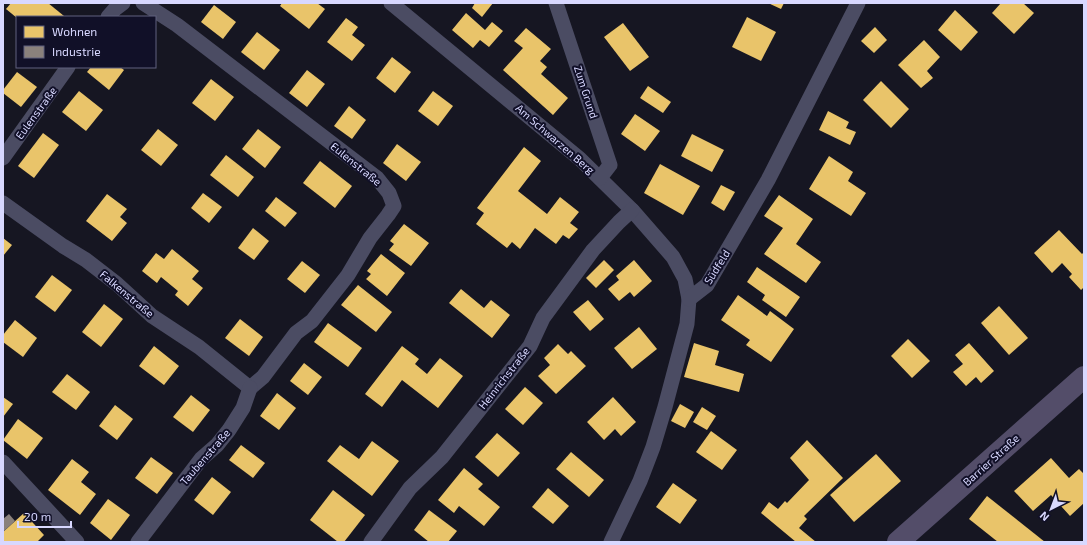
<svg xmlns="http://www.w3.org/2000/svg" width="1087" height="545" font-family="'Exo 2',sans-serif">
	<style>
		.homes { fill: #e9c46a }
		.industry { fill: #8a817c }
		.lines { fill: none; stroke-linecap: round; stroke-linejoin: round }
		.street { stroke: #4b4c63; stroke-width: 15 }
		.primary { stroke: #534d69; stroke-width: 22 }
		.labels { text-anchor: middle; stroke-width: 4; stroke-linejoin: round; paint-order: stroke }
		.street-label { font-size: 11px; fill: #d8d8ff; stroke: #111028 }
	</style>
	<rect width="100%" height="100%" fill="#161622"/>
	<!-- homes -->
	<g class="homes">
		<path d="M 11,3 L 48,3 L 64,16 L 63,17 L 17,18 L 6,9 Z"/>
		<path d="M 282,3 L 317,3 L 325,9 L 309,29 L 280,6 Z"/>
		<path d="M 475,3 L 493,3 L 482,17 L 472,8 Z"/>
		<path d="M 768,3 L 784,3 L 781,9 Z"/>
		<path d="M 1001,3 L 1023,3 L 1034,13 L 1014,34 L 992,13 Z"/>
		<path d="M 214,5 L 236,22 L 223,39 L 201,22 Z"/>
		<path d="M 955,10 L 978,32 L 961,51 L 938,30 Z"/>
		<path d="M 466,13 L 485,30 L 492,22 L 503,31 L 489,47 L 480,40 L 473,48 L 452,30 Z"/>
		<path d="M 747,17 L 776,32 L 761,61 L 732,47 Z"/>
		<path d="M 346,18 L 358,27 L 352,35 L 365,45 L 352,61 L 327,42 Z"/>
		<path d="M 623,23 L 649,57 L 630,71 L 604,37 Z"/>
		<path d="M 875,27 L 887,40 L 874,53 L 861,41 Z"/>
		<path d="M 526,28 L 551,49 L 540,61 L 547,67 L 541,74 L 568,98 L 553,115 L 503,70 L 523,48 L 514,41 Z"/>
		<path d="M 257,32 L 280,50 L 264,70 L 241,52 Z"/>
		<path d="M 924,40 L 940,57 L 927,71 L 933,78 L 921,88 L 898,65 Z"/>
		<path d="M 392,57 L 411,72 L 395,93 L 376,78 Z"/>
		<path d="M 91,67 L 120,67 L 124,70 L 109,90 L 87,72 Z"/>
		<path d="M 307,70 L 325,84 L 307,107 L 289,93 Z"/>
		<path d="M 17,72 L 37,87 L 21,107 L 3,93 L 3,90 Z"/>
		<path d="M 211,79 L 234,97 L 215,121 L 192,103 Z"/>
		<path d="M 881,81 L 909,109 L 891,128 L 863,100 Z"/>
		<path d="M 648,86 L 671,102 L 663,113 L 640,98 Z"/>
		<path d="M 79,91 L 103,110 L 86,131 L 62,112 Z"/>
		<path d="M 433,91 L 453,106 L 438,126 L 418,111 Z"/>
		<path d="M 349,106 L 366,120 L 352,139 L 334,126 Z"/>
		<path d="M 828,111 L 849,122 L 846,128 L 856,132 L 850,145 L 819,130 Z"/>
		<path d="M 635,114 L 660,131 L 645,151 L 621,134 Z"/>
		<path d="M 158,129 L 178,145 L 161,166 L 141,150 Z"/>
		<path d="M 258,129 L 281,147 L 265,168 L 242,149 Z"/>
		<path d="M 43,133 L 59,145 L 34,178 L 18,166 Z"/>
		<path d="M 692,134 L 724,150 L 712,172 L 681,156 Z"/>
		<path d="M 397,144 L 421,162 L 406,181 L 383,163 Z"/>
		<path d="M 524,147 L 541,161 L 518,191 L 547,214 L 560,197 L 579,212 L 570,223 L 578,229 L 569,239 L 563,235 L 556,244 L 535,228 L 520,249 L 512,242 L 507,248 L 476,224 L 484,213 L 477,208 Z"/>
		<path d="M 226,155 L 254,177 L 238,197 L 210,175 Z"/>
		<path d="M 829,156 L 853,172 L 848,181 L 866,193 L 851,216 L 809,189 Z"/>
		<path d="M 320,161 L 352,186 L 335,208 L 303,183 Z"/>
		<path d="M 660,164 L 700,186 L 683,215 L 644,193 Z"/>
		<path d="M 721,185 L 735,192 L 724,211 L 711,203 Z"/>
		<path d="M 203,193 L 222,207 L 209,223 L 191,208 Z"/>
		<path d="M 107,194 L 127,209 L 120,217 L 127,223 L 112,241 L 86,221 Z"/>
		<path d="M 779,195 L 813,219 L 796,244 L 821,262 L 806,283 L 764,254 L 783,228 L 764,216 Z"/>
		<path d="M 276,197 L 297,213 L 285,227 L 265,211 Z"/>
		<path d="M 404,224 L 429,243 L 411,266 L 389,250 L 394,244 L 390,241 Z"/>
		<path d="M 253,228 L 269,241 L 254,260 L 238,248 Z"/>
		<path d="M 1059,230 L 1082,254 L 1084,252 L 1084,287 L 1081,290 L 1069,277 L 1072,274 L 1062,263 L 1052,273 L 1034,253 Z"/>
		<path d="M 3,238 L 12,245 L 3,256 Z"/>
		<path d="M 172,249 L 199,271 L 192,279 L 203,288 L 188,306 L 175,295 L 178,291 L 161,277 L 157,283 L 142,271 L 156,253 L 164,259 Z"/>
		<path d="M 381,254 L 405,273 L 387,296 L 366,279 L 371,274 L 367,271 Z"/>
		<path d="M 604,260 L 614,270 L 596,288 L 586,278 Z"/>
		<path d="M 634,260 L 652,281 L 634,297 L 630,292 L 619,301 L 608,289 L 619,280 L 616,276 Z"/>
		<path d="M 302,261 L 320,275 L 305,293 L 287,279 Z"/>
		<path d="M 757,267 L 800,297 L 786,317 L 762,300 L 765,295 L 747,282 Z"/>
		<path d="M 52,275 L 72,290 L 55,312 L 35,297 Z"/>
		<path d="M 358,285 L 392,312 L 376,332 L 341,305 Z"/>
		<path d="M 461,289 L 484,308 L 491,300 L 510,315 L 492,338 L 449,303 Z"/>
		<path d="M 738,295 L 767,316 L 770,311 L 794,329 L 771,362 L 746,345 L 750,340 L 721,320 Z"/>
		<path d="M 588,300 L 604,319 L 590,331 L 573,312 Z"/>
		<path d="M 104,304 L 123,319 L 101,347 L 82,332 Z"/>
		<path d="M 999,306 L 1028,338 L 1009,355 L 981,323 Z"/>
		<path d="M 240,319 L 263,337 L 249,356 L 225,338 Z"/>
		<path d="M 15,320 L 37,338 L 23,357 L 3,342 L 3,335 Z"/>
		<path d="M 328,323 L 362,348 L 348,367 L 314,342 Z"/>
		<path d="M 639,327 L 657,349 L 632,369 L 614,348 Z"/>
		<path d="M 908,339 L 930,361 L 912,378 L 891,356 Z"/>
		<path d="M 694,343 L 719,351 L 715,365 L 744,374 L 739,392 L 684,377 Z"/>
		<path d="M 969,343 L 994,371 L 981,383 L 976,377 L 966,386 L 953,372 L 963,364 L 955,355 Z"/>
		<path d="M 558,344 L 568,354 L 571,351 L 586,366 L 556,394 L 538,376 L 550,365 L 544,358 Z"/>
		<path d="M 154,346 L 179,366 L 164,385 L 139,366 Z"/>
		<path d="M 402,346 L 419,359 L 415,364 L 427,374 L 440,358 L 463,376 L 438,408 L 402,380 L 382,407 L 365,394 Z"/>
		<path d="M 304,363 L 322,377 L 308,395 L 290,381 Z"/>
		<path d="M 67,374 L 90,392 L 76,410 L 52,392 Z"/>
		<path d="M 525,387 L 543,403 L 523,425 L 505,409 Z"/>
		<path d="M 277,393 L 296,408 L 279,430 L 260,416 Z"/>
		<path d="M 191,395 L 210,410 L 193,432 L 173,417 Z"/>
		<path d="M 3,397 L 13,404 L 3,417 Z"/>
		<path d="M 613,397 L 636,422 L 621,436 L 615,429 L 604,440 L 587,422 Z"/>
		<path d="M 680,404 L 694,412 L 685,428 L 671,421 Z"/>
		<path d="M 115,405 L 133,419 L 117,440 L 99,426 Z"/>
		<path d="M 702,407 L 716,416 L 707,430 L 693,422 Z"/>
		<path d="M 18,419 L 43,438 L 27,459 L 3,440 Z"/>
		<path d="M 711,431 L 737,450 L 722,470 L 696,452 Z"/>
		<path d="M 497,433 L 520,453 L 498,477 L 475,457 Z"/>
		<path d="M 807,440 L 843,478 L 804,516 L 807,519 L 799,528 L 816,542 L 796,542 L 761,513 L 769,502 L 778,509 L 785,501 L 787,503 L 809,480 L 790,458 Z"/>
		<path d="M 372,441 L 399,461 L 372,496 L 327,461 L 340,445 L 359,459 Z"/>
		<path d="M 241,445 L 265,463 L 253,478 L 229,460 Z"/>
		<path d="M 571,452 L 604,480 L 589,497 L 556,469 Z"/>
		<path d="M 876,454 L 901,481 L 854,522 L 830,495 Z"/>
		<path d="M 151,457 L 173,473 L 157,494 L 135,478 Z"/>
		<path d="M 1051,458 L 1069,478 L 1079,469 L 1084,474 L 1084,503 L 1070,516 L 1051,495 L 1033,511 L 1014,491 Z"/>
		<path d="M 72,459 L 89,472 L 81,482 L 96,494 L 80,515 L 48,490 Z"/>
		<path d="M 464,468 L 483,484 L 478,489 L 500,507 L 484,526 L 459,506 L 454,513 L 438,500 Z"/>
		<path d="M 212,477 L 231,492 L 213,515 L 194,500 Z"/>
		<path d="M 673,483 L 697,500 L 680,524 L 656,507 Z"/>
		<path d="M 548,488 L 569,506 L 553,524 L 532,507 Z"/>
		<path d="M 333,490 L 365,515 L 344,542 L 338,542 L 310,520 Z"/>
		<path d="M 987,496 L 1045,542 L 998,542 L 969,519 Z"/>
		<path d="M 108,499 L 130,515 L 111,540 L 90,523 Z"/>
		<path d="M 429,510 L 457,531 L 448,542 L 429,542 L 414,530 Z"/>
		<path d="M 24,513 L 44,535 L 37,542 L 3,542 L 3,532 Z"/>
	</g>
	<!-- industry -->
	<path class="industry" d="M 9,514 L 15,521 L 3,532 L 3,519 Z"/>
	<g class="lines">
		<!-- street -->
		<g class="street">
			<path d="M 143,3 L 177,25 L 377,178 L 389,193 L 394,206 L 388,215 L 370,238 L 348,275 L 312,321 L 296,333 L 263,377 L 250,388"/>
			<path d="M 391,3 L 580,159 L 632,210 L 673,257 L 685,279 L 689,299 L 687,324 L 665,407 L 653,447 L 640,481 L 611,542"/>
			<path d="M 556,3 L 610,165 L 600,178"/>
			<path d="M 108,17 L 115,9 L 123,3"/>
			<path d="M 3,158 L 68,67"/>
			<path d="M 3,203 L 63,246 L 86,260 L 117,284 L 152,316 L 199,347 L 250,388"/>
			<path d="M 689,299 L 707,285 L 768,180 L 858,3"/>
			<path d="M 3,462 L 77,542"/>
			<path d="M 138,542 L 201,459 L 217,445 L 229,430 L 243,408 L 250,388"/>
			<path d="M 371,542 L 410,488 L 442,457 L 530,346 L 543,318 L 593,250 L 619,222 L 632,210"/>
		</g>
		<!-- primary -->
		<path class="primary" d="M 898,542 L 1084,377"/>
	</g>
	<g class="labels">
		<!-- street labels -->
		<g class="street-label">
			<text transform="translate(586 92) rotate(72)" y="4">Zum Grund</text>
			<text transform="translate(36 113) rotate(-54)" y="4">Eulenstraße</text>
			<text transform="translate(555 139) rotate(41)" y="4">Am Schwarzen Berg</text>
			<text transform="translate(356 164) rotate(39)" y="4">Eulenstraße</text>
			<text transform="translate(717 267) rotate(-58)" y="4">Südfeld</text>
			<text transform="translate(127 294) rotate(40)" y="4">Falkenstraße</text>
			<text transform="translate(504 378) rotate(-52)" y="4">Heinrichstraße</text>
			<text transform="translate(205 457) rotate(-49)" y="4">Taubenstraße</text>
			<text transform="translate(991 460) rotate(-42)" y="4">Barrier Straße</text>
		</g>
	</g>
	<!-- border -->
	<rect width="1087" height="545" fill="none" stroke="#d8d8ff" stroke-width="8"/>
	<!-- legend -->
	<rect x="16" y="16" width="140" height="52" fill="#111028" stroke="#61607e"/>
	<rect x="24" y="26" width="20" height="12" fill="#e9c46a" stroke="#61607e"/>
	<text x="52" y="36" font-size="12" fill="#d8d8ff">Wohnen</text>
	<rect x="24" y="46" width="20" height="12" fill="#8a817c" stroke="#61607e"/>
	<text x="52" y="56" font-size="12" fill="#d8d8ff">Industrie</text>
	<!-- north arrow -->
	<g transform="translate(1051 509) rotate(222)" stroke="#111028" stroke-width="3" paint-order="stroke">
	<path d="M0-3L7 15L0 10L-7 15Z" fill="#d8d8ff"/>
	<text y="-6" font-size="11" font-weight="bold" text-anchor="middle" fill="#d8d8ff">N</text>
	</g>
	<!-- scale -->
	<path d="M18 521v6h53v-6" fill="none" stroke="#d8d8ff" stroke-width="2"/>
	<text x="24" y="521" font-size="12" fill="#d8d8ff" stroke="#111028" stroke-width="3" paint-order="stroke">20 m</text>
</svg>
